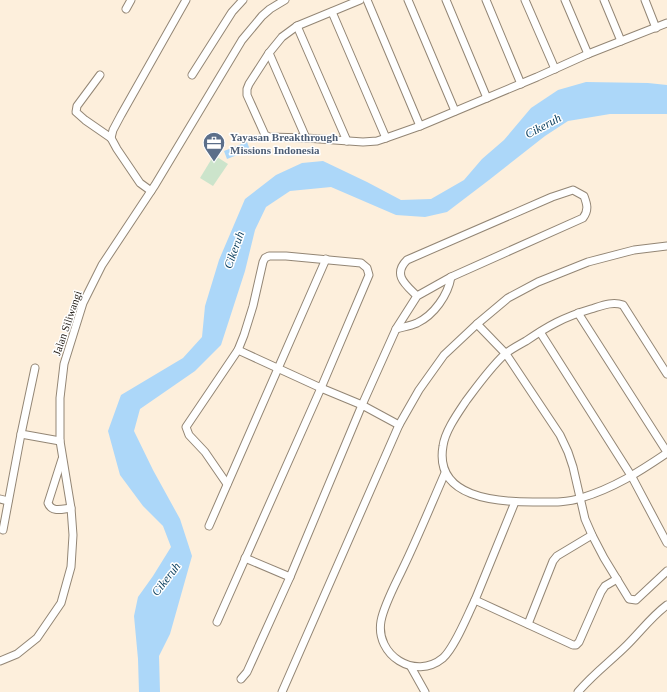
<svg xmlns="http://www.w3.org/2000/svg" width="667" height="692" font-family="Georgia,serif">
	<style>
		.green { fill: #cce4cb }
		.water { fill: #acd7f9 }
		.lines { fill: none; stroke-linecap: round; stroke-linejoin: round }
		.minor-casing { stroke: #938675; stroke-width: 9 }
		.minor { stroke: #fff; stroke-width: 7 }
		.labels { text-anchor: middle; stroke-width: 3; stroke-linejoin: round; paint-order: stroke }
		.service-label { font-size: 11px; font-weight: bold; fill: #4e5e75; stroke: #fff; text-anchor: start }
		.street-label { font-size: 11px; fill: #201b15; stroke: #fff }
		.water-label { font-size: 12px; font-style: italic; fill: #083d5d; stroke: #fff }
	</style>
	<rect width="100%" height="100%" fill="#fdefdc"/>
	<!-- green -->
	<path class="green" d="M 214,155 L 228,164 L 213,186 L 200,178 Z"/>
	<!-- water -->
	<g class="water">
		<path d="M 586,82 L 648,83 L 667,85 L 667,114 L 610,114 L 568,121 L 545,136 L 489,180 L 447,212 L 425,217 L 396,215 L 331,187 L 290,191 L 266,207 L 255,230 L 245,271 L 221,345 L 195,371 L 140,409 L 134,431 L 153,470 L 180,519 L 192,556 L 170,634 L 159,656 L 160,692 L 139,692 L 138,659 L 134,616 L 138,597 L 153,576 L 171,547 L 163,526 L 143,506 L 120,475 L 108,431 L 121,395 L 183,358 L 202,337 L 205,306 L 219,260 L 245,199 L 276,175 L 302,163 L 323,161 L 367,182 L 401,200 L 431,199 L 464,180 L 482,159 L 504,140 L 531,108 L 558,90 Z"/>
		<path d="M 247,142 L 250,150 L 227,159 L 224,151 Z"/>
	</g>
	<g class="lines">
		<!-- minor casing -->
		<g class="minor-casing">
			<g id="minor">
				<path d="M 360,0 L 297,26 L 282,37 L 269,53 L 249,84 L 247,89 L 247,95 L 265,135 L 269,137 L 306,138 L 363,142 L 377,141 L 386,138 L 420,126 L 537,77 L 588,54 L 667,23"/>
				<path d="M 367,0 L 420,126"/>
				<path d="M 408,0 L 455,111"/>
				<path d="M 446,0 L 487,98"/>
				<path d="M 486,0 L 521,84"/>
				<path d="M 525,0 L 555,69"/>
				<path d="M 565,0 L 588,54"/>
				<path d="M 604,0 L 621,41"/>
				<path d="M 645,0 L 656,28"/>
				<path d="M 126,9 L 131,0"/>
				<path d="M 332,12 L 386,138"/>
				<path d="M 297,26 L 347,141"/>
				<path d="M 269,53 L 306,138"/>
				<path d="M 100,75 L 77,106 L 76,112 L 85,120 L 111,138"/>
				<path d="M 192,75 L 232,12 L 243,0"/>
				<path d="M 151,191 L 140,183 L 117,149 L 111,138 L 113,130 L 121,115 L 186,0"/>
				<path d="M 578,313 L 667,452"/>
				<path d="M 477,324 L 506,354 L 560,435 L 568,452 L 573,467 L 585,519 L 592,535 L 604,558 L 629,599 L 636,600 L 667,571"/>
				<path d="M 396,329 C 403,327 410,326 417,323 C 434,315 448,295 451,277"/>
				<path d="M 540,332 L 632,477 L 667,543"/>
				<path d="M 238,350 L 321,388 L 362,405 L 396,329 L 417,296 L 451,277 L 583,218 C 589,210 587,204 584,196 L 573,190 L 552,197 L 407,260 C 392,275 406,285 417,296"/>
				<path d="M 667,374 L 623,305 C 612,301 601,306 591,309 C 564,317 548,326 526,341 C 519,345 511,349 505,354 C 490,368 478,385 466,401 C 458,413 445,431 443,446 C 434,498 497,502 533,502 C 549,502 566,503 581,498 C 614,488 639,472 667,453"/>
				<path d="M 21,434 L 60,441"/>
				<path d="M 62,459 L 48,503 C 52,513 62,509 71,508"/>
				<path d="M 445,473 C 431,505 418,537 403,568 C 396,583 384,605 381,621 C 375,655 415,681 443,658 C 455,647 467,616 475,600"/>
				<path d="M 0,499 L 8,501"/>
				<path d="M 515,502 L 475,600 L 573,645 L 576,645 L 579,642 L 601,592 L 605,586 L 617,579"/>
				<path d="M 209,526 L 326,259"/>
				<path d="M 3,530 L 21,434 L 35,368"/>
				<path d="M 245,558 L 290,577"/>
				<path d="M 217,622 L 321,388 L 369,275 L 367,268 L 361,263 L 286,256 L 269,256 L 265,258 L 263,262 L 253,306 L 244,335 L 238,350 L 186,427 L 189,435 L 205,452 L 227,484"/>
				<path d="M 528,624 L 553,561 L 557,556 L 592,535"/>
				<path d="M 0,661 L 17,654 L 37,638 L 61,603 L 71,567 L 73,535 L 71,508 L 60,441 L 60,398 L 64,364 L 83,303 L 102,265 L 155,185 L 242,40 L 262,16 L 270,9 L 285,0"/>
				<path d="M 411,667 L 425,692"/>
				<path d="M 241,679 L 247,672 L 290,577 L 362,405 L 399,425"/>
				<path d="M 282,692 L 399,425 L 419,390 L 444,355 L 477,324 L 508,298 L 538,282 L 588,262 L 634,250 L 667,246"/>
				<path d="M 578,692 C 593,674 611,661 627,645 C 641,631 652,616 667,605"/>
			</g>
		</g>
		<!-- minor -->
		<use href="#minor" class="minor"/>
	</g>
	<!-- icons -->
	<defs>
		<g id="office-pin" transform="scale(1.15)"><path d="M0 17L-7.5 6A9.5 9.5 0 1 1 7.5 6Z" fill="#5c6f8a" stroke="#fff"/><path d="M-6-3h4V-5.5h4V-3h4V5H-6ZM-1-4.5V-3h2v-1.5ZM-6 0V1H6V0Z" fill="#fff"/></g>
	</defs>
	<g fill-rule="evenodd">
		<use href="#office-pin" x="214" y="143"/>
	</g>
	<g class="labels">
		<!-- service labels -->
		<g class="service-label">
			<text x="230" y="141">Yayasan Breakthrough<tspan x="230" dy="13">Missions Indonesia</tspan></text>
		</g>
		<!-- street labels -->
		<g class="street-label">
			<text transform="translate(67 323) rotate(-71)" y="4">Jalan Siliwangi</text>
		</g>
		<!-- water labels -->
		<g class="water-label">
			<text transform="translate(543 126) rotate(-28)" y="4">Cikeruh</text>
			<text transform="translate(234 250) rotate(-70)" y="4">Cikeruh</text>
			<text transform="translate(166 579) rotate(-52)" y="4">Cikeruh</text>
		</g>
	</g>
</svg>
